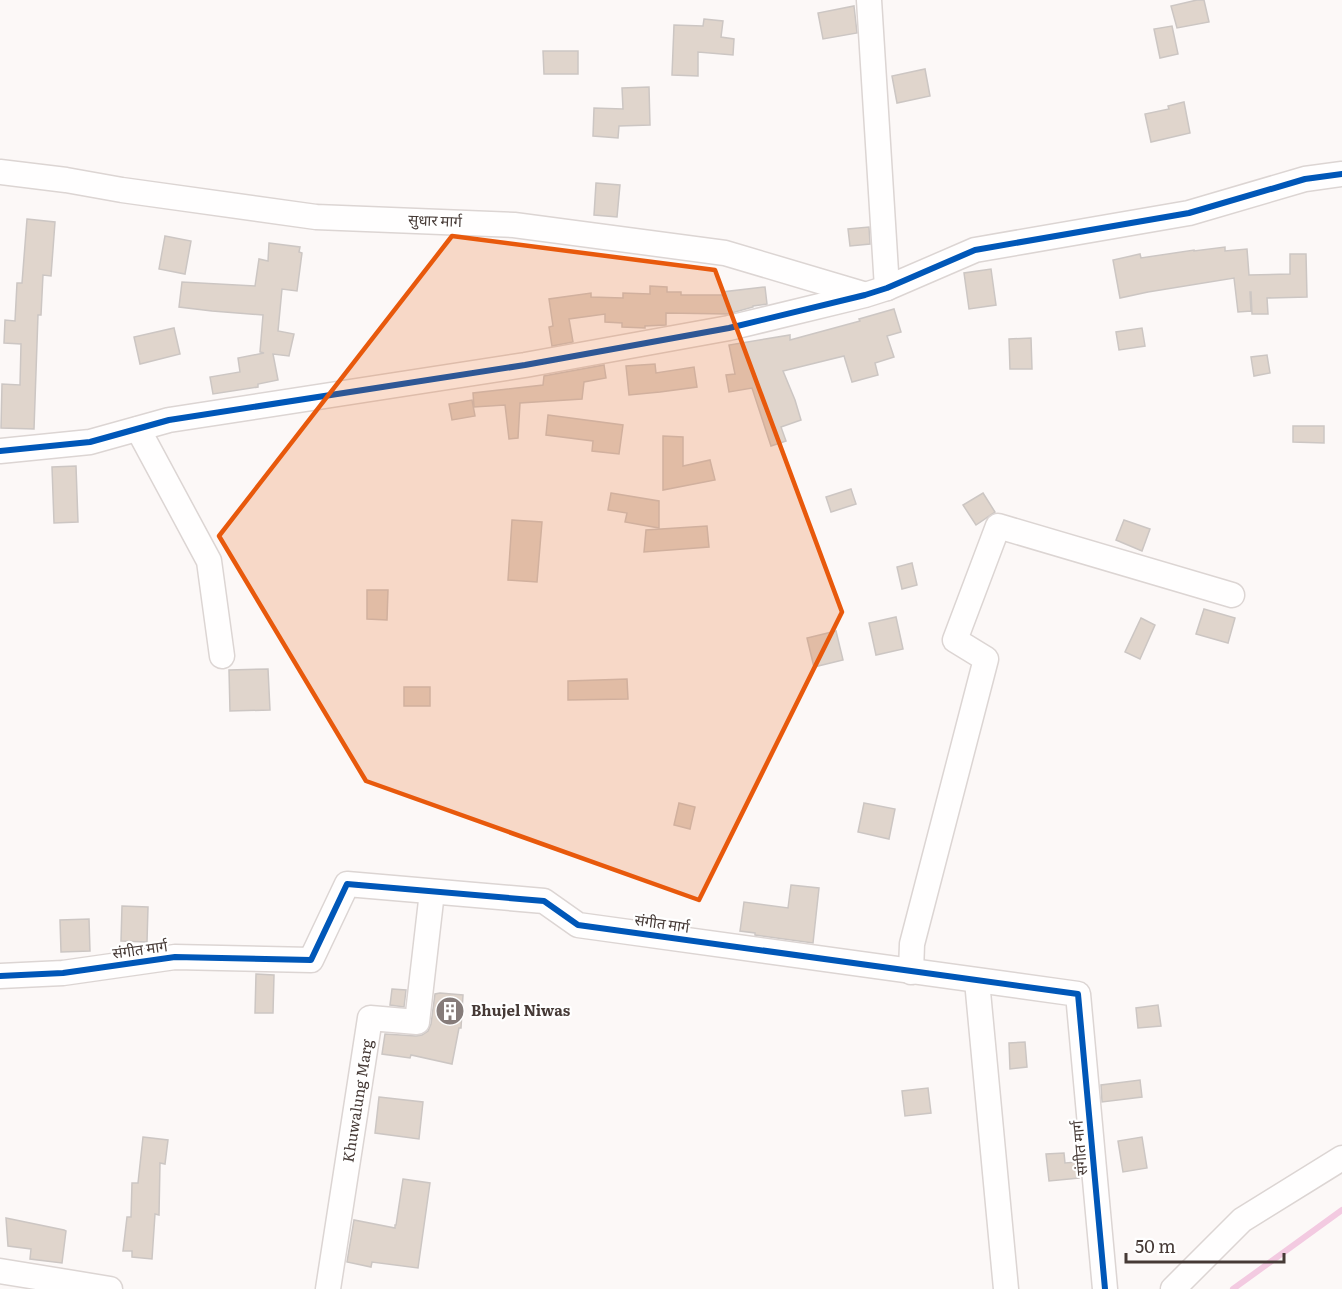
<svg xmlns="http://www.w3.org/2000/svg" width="1342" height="1289" font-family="Literata,'Noto Sans Devanagari',serif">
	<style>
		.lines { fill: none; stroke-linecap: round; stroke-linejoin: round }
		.stream { stroke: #f3cae1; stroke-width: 6 }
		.building { fill: #e0d5cc; stroke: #ccc6c3; stroke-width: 1.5 }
		.minor-casing { stroke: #dcd5d3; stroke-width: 27 }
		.minor { stroke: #fffefe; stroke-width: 24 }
		.cycleway-casing { stroke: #fff; stroke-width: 10 }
		.cycleway { stroke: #0057b8; stroke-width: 6 }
		.marked { fill: #e8590c; fill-opacity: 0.2; stroke: #e8590c; stroke-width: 4.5; stroke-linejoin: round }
		.labels { text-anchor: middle; stroke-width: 4.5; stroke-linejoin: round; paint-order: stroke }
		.street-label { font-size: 15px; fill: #463a36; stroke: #fff }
		.poi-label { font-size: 15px; font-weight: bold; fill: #463a36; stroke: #fff; text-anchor: start }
	</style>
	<rect width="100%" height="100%" fill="#fcf8f7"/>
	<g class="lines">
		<!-- stream -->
		<path class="stream" d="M 1233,1289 L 1342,1210"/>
	</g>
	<!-- building -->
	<g class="building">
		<path d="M 1197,0 L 1204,0 L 1209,22 L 1177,28 L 1171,6 Z"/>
		<path d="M 854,6 L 857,33 L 823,39 L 818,13 Z"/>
		<path d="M 704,19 L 723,21 L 721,37 L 734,39 L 733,55 L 698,52 L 698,76 L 672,75 L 674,25 L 703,26 Z"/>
		<path d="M 1172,26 L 1178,54 L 1160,58 L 1154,29 Z"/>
		<path d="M 543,51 L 578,51 L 578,74 L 544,74 Z"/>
		<path d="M 925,69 L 930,96 L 897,103 L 892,76 Z"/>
		<path d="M 649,87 L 650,125 L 619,126 L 618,138 L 593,136 L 594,108 L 623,109 L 622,88 Z"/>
		<path d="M 1184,102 L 1190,133 L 1151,142 L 1145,114 L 1169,109 L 1168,106 Z"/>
		<path d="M 596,183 L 620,185 L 617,217 L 594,215 Z"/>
		<path d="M 27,219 L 55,222 L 51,276 L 43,275 L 41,315 L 38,315 L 34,429 L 1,428 L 2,384 L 20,385 L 21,344 L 4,343 L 5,320 L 15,321 L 17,283 L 22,283 Z"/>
		<path d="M 869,227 L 870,244 L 850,246 L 848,229 Z"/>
		<path d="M 165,236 L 191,241 L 185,274 L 159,269 Z"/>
		<path d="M 269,243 L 300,247 L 299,252 L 302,253 L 297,291 L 282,289 L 278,331 L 294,334 L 289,356 L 273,354 L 278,380 L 258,384 L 258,387 L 213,394 L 210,377 L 240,372 L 238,358 L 264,353 L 260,352 L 263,315 L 212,311 L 179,307 L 182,282 L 255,286 L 259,259 L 268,261 Z"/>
		<path d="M 1225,247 L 1225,251 L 1247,249 L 1249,275 L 1290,274 L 1290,254 L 1306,254 L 1307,297 L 1267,298 L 1268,314 L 1252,314 L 1251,292 L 1250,292 L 1251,311 L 1238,312 L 1234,278 L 1148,292 L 1120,298 L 1113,260 L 1140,254 L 1141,258 L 1194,250 L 1194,251 Z"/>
		<path d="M 991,269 L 996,305 L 969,309 L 964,273 Z"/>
		<path d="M 650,286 L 667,287 L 667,292 L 681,292 L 681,295 L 723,295 L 722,292 L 765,287 L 767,304 L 753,306 L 753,307 L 728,314 L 666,313 L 666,325 L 645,326 L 645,328 L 622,327 L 622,323 L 605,322 L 605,314 L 569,319 L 573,342 L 552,346 L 549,327 L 553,326 L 549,299 L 591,293 L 591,297 L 623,298 L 623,293 L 650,294 Z"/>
		<path d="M 894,309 L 901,332 L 887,336 L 894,357 L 875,363 L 878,375 L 852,382 L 844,356 L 783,371 L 795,400 L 801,420 L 781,427 L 786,441 L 771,446 L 752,388 L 729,392 L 726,375 L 735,374 L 729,345 L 790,335 L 790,340 L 860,321 L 859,319 Z"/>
		<path d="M 174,328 L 180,354 L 140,364 L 134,337 Z"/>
		<path d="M 1142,328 L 1145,346 L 1119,350 L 1116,332 Z"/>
		<path d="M 1031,338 L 1032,369 L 1010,369 L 1009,339 Z"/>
		<path d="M 1267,355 L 1270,373 L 1254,376 L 1251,357 Z"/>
		<path d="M 655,364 L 656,373 L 694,367 L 697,387 L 660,392 L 629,395 L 626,366 Z"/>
		<path d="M 604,365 L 606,378 L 584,382 L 582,399 L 520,403 L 518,438 L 509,439 L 505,405 L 474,407 L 473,393 L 543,385 L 544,376 Z"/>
		<path d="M 472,400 L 475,416 L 452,420 L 449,404 Z"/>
		<path d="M 548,415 L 623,425 L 619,454 L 592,451 L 593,441 L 546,435 Z"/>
		<path d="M 1293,426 L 1324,426 L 1324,443 L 1293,442 Z"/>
		<path d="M 663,436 L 683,437 L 683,466 L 710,460 L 715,480 L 663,490 Z"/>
		<path d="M 76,466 L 78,522 L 54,523 L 52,467 Z"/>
		<path d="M 851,489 L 856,504 L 831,512 L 826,497 Z"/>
		<path d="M 611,493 L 659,501 L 659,528 L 625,522 L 627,513 L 608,510 Z"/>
		<path d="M 983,493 L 995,512 L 976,525 L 963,505 Z"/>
		<path d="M 512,520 L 542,522 L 537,582 L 508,580 Z"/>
		<path d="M 1124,520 L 1150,529 L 1142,551 L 1116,540 Z"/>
		<path d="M 707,526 L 709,547 L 644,552 L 646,530 Z"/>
		<path d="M 912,563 L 917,585 L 902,589 L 897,567 Z"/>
		<path d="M 367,590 L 388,590 L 387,620 L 367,619 Z"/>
		<path d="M 1204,609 L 1235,618 L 1228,643 L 1196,634 Z"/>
		<path d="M 896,617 L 903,649 L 876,655 L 869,623 Z"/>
		<path d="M 1141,618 L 1155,625 L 1140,659 L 1125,652 Z"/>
		<path d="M 836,631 L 843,660 L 814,667 L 807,638 Z"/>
		<path d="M 268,669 L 270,710 L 230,711 L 229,670 Z"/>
		<path d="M 627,679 L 628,699 L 568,700 L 568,681 Z"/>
		<rect x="404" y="687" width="26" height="19"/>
		<path d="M 679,803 L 695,807 L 690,829 L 674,825 Z"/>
		<path d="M 864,803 L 895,809 L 889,839 L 858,832 Z"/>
		<path d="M 791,885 L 819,888 L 813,943 L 755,935 L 755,933 L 740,931 L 744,902 L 788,908 Z"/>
		<path d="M 122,906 L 148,907 L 147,942 L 121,941 Z"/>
		<path d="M 89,919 L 90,951 L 61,952 L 60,920 Z"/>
		<path d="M 256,974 L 274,975 L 273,1013 L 255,1013 Z"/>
		<path d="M 392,989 L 406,990 L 404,1007 L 390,1005 Z"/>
		<path d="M 440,993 L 463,995 L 461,1028 L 459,1028 L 452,1064 L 411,1055 L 410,1058 L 382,1054 L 385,1034 L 416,1036 L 422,1035 L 428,1031 L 431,1024 L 435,994 Z"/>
		<path d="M 1158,1005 L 1161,1026 L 1138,1028 L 1136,1008 Z"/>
		<path d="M 1025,1042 L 1027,1067 L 1010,1069 L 1009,1043 Z"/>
		<path d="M 1140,1080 L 1142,1097 L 1102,1102 L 1101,1085 Z"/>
		<path d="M 928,1088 L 931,1113 L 905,1116 L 902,1091 Z"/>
		<path d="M 379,1097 L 423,1102 L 419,1139 L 375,1133 Z"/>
		<path d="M 143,1137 L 168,1140 L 165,1164 L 160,1163 L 159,1215 L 155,1214 L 152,1259 L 132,1257 L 132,1251 L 123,1251 L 127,1217 L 131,1217 L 132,1183 L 138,1183 Z"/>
		<path d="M 1142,1137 L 1147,1168 L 1123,1172 L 1118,1141 Z"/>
		<path d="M 1064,1153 L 1065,1163 L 1077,1162 L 1079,1178 L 1049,1181 L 1046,1154 Z"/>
		<path d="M 403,1179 L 430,1183 L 418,1268 L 372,1262 L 371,1267 L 347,1262 L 354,1220 L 395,1228 L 395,1225 L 396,1225 Z"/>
		<path d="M 6,1218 L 64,1230 L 66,1231 L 62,1263 L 30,1259 L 31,1249 L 8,1246 Z"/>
	</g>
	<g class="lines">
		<!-- minor casing -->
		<g class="minor-casing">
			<g id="minor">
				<path d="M 869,0 L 887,288"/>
				<path d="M 0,172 L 66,180 L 122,190 L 316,217 L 514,225 L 725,253 L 863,294"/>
				<path d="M 138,429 L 209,561 L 222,656"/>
				<path d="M 0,451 L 90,442 L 169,420 L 525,365 L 729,328 L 865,295 L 887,288 L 975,250 L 1189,213 L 1305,179 L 1342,174"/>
				<path d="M 911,972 L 912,944 L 986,659 L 955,640 L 998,526 L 1232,595"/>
				<path d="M 0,976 L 63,973 L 175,957 L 311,960 L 347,884 L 544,901 L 578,925 L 1078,994 L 1105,1289"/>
				<path d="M 977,981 L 1006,1289"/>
				<path d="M 0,1271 L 110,1289"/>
				<path d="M 328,1289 L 370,1018 L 417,1022 L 432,892"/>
				<path d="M 1173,1289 L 1242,1220 L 1342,1158"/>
			</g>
		</g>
		<!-- minor -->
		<use href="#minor" class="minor"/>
		<!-- cycleway casing -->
		<g class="cycleway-casing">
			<g id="cycleway">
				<path d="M 0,451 L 90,442 L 169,420 L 525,365 L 729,328 L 865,295 L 887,288 L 975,250 L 1189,213 L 1305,179 L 1342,174"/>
				<path d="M 0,976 L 63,973 L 175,957 L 311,960 L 347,884 L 544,901 L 578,925 L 1078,994 L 1105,1289"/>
			</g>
		</g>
		<!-- cycleway -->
		<use href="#cycleway" class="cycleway"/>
	</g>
	<!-- marked area -->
	<path class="marked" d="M 452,236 L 715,270 L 842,612 L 699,900 L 366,781 L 219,536 Z"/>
	<!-- icons -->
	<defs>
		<g id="building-disc" transform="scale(1.5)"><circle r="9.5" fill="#867c7a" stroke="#fff"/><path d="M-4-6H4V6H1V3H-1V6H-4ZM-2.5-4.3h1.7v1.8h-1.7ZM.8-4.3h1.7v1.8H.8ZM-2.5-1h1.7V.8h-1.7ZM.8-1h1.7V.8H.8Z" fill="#fff"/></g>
	</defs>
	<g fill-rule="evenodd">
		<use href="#building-disc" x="450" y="1011"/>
	</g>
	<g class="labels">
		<!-- street labels -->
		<g class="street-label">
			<text transform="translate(435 221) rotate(2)" y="5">सुधार मार्ग</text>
			<text transform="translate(662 924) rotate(8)" y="5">संगीत मार्ग</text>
			<text transform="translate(140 950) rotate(-8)" y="5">संगीत मार्ग</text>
			<text transform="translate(358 1101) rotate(-81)" y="5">Khuwalung Marg</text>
			<text transform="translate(1080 1148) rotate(-95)" y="5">संगीत मार्ग</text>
		</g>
		<!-- poi labels -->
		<g class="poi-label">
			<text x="471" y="1016">Bhujel Niwas</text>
		</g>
	</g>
	<!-- scale -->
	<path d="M1126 1253v9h158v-9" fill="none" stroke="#463a36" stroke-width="3"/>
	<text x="1135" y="1253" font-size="18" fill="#463a36" stroke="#ffffff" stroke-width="4.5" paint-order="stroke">50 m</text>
</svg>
